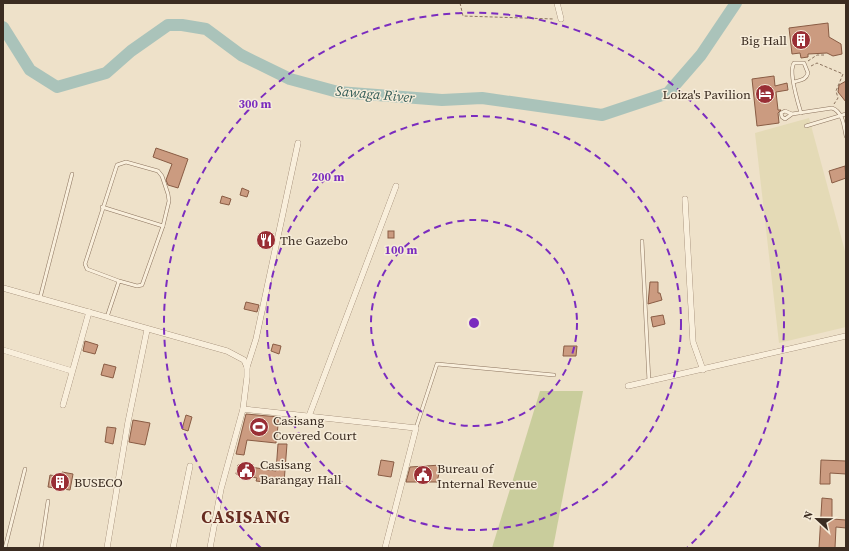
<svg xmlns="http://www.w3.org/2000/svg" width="849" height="551" font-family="'Source Serif 4',serif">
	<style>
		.farmland { fill: #e4dab6 }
		.green { fill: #c9cd9c }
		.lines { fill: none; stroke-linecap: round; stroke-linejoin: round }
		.river { stroke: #aac3ba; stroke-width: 12 }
		.building { fill: #cb9b80; stroke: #895c44 }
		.service-casing { stroke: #8b735e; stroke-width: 4 }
		.minor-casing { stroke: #8b735e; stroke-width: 6 }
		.path { stroke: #8b735e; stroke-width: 1; stroke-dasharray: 3 2; stroke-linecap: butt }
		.service { stroke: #f9efdc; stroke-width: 3 }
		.minor { stroke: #f9efdc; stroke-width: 5.5 }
		.ring { fill: none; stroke: #7b2cbf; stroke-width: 2; stroke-dasharray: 7 5 }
		.labels { text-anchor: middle; stroke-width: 3; stroke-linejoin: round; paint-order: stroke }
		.poi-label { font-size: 13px; fill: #3b2c21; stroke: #f6ecd9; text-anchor: start }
		.water-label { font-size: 14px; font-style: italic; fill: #315b56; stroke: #f6ecd9 }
		.district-label { font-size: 17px; font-weight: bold; letter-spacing: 1px; fill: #672c21; stroke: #f6ecd9 }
		.centre { fill: #7b2cbf; stroke: #f6ecd9; stroke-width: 2 }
		.ring-label { font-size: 12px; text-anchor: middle; font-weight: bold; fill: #7b2cbf; stroke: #f6ecd9; stroke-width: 3; stroke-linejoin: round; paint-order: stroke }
	</style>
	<rect width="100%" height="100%" fill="#eee1c9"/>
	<!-- farmland -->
	<path class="farmland" d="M 809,118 L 846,255 L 846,327 L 779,343 L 755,133 Z"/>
	<!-- green -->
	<path class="green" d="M 540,391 L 583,391 L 553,548 L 492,548 Z"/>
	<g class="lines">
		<!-- river -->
		<path class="river" d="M 3,27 L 30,70 L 57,87 L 106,73 L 131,51 L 168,25 L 182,25 L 206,29 L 241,55 L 290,79 L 338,92 L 442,100 L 482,98 L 602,115 L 668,93 L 701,55 L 736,3"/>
	</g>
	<!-- building -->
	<g class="building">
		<path d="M 828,23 L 829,37 L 841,44 L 842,54 L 833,56 L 827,53 L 808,54 L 808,57 L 801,58 L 800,53 L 792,54 L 789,28 Z"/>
		<path d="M 774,76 L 775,86 L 787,83 L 788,90 L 776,92 L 778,110 L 781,110 L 778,113 L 779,123 L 757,126 L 752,79 Z"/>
		<path d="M 846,81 L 846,102 L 838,92 L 839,85 Z"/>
		<path d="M 156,148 L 188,159 L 178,188 L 168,185 L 166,180 L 172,164 L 153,157 Z"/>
		<path d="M 845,166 L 846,178 L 832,183 L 829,171 Z"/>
		<path d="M 242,188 L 249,191 L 247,197 L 240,195 Z"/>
		<path d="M 222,196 L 231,199 L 229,205 L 220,203 Z"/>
		<rect x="388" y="231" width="6" height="7"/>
		<path d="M 650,282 L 658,282 L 658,293 L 660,293 L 662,300 L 648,304 Z"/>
		<path d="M 246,302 L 259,305 L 257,312 L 244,309 Z"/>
		<path d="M 663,315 L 665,324 L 653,327 L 651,317 Z"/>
		<path d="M 85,341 L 98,345 L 95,354 L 83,351 Z"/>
		<path d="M 273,344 L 281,346 L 279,354 L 271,351 Z"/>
		<path d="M 564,346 L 577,346 L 576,356 L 563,356 Z"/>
		<path d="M 104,364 L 116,367 L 113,378 L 101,375 Z"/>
		<path d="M 246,414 L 279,417 L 276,443 L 247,440 L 244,455 L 236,454 Z"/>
		<path d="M 186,415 L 192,417 L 188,431 L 182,429 Z"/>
		<path d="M 133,420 L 150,423 L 145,445 L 129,442 Z"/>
		<path d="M 107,427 L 116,428 L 113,444 L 105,442 Z"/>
		<path d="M 278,444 L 287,444 L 284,483 L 265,480 L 265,482 L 256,481 L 257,478 L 236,474 L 238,465 L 276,471 Z"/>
		<path d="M 381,460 L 394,462 L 391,477 L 378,475 Z"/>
		<path d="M 821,460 L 846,461 L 846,474 L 830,473 L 830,484 L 820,484 Z"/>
		<path d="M 441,465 L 437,482 L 406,482 L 410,467 Z"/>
		<path d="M 62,472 L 73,474 L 70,490 L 48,487 L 50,475 L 62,477 Z"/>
		<path d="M 822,498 L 832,499 L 832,519 L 846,520 L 846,528 L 836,527 L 835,548 L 819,548 Z"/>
	</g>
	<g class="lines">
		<!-- service casing -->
		<g class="service-casing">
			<g id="service">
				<path d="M 794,82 C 801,80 806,80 808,73 L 804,63 L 794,63 C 788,71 798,103 801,113"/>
				<path d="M 792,114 L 785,111 L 781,113 L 782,117 L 785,119 L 792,114 L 832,108 C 843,112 844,126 846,136"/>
				<path d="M 806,126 L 846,114"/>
				<path d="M 102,207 L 163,226"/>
				<path d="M 642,241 L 649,382"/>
				<path d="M 40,298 L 72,174"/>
				<path d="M 107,317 L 119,281 L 87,269 L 85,264 L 117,165 L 126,162 L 158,171 L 162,176 L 168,194 L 169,201 L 163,226 L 142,285 L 137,286 L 119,281"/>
				<path d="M 416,428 L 437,364 L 554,375"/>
				<path d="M 5,548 L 25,469"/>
				<path d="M 41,548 L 48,501"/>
			</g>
		</g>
		<!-- minor casing -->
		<g class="minor-casing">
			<g id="minor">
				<path d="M 557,3 L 561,19"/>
				<path d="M 685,199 L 693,342 L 703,370"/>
				<path d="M 3,288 L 227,351 L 244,360 L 247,367 L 247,377 L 243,409 L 221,489 L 210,548"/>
				<path d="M 3,350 L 72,371"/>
				<path d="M 247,367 L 256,339 L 298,143"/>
				<path d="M 628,386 L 846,336"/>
				<path d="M 63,405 L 89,312"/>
				<path d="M 243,409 L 416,428 L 385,548"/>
				<path d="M 309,416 L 396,186"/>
				<path d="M 107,548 L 128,422 L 147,330"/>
				<path d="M 173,548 L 190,466"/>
			</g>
		</g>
		<!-- path -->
		<g class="path">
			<path d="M 460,3 L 463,16 L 554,19"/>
			<path d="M 808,61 L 817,55 L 824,55"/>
			<path d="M 811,66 L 817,63 L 843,74 L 836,91 L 838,98 L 834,104"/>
		</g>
		<!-- service -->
		<use href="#service" class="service"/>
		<!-- minor -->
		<use href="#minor" class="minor"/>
	</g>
	<!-- distance rings -->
	<g class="ring">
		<circle cx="474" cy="323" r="103"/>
		<circle cx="474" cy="323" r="207"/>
		<path d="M261 548A310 310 0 1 1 687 548"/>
	</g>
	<!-- icons -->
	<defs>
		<g id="building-disc" transform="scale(1)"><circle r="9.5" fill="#992e35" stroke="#f6ecd9"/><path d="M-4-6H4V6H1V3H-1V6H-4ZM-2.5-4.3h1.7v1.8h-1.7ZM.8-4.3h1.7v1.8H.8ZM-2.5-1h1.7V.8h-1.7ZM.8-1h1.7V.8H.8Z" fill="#fff"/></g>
		<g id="hotel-disc" transform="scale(1)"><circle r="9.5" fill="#992e35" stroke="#f6ecd9"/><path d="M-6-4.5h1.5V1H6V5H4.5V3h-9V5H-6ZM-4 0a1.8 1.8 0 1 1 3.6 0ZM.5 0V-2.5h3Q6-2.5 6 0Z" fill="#fff"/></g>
		<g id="restaurant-disc" transform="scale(1)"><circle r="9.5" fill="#992e35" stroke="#f6ecd9"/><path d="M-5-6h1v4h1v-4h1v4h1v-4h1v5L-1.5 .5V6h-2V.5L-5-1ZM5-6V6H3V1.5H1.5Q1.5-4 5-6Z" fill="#fff"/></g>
		<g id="stadium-disc" transform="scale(1)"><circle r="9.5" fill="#992e35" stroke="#f6ecd9"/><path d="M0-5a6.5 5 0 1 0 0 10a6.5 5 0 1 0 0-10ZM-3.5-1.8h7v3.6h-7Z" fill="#fff"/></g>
		<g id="civic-disc" transform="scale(1)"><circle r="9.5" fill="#992e35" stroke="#f6ecd9"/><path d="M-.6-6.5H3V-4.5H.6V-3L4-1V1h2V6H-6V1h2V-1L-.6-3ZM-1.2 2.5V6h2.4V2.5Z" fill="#fff"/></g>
	</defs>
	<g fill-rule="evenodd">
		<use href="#building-disc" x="801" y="40"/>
		<use href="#hotel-disc" x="765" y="94"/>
		<use href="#restaurant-disc" x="266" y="240"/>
		<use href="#stadium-disc" x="259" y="427"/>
		<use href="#civic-disc" x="246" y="471"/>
		<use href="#civic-disc" x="423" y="475"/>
		<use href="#building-disc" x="60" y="482"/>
	</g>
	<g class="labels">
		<!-- poi labels -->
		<g class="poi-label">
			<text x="787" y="45" text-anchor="end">Big Hall</text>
			<text x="751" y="99" text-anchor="end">Loiza's Pavilion</text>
			<text x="280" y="245">The Gazebo</text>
			<text x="273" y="425">Casisang<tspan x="273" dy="15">Covered Court</tspan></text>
			<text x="260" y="469">Casisang<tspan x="260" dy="15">Barangay Hall</tspan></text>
			<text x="437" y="473">Bureau of<tspan x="437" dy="15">Internal Revenue</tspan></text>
			<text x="74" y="487">BUSECO</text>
		</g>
		<!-- water labels -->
		<g class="water-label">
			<text transform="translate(375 94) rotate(5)" y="5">Sawaga River</text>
		</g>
		<!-- district labels -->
		<g class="district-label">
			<text x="246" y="523">CASISANG</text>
		</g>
	</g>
	<circle cx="474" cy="323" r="6" class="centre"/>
	<g class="ring-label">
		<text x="255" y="108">300 m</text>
		<text x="328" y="181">200 m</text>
		<text x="401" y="254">100 m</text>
	</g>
	<!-- border -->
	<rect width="849" height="551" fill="none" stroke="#3b2c21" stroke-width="8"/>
	<!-- north arrow -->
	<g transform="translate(817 519) rotate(292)" stroke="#f6ecd9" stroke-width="3" paint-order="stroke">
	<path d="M0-3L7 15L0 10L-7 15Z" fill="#3b2c21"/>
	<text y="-6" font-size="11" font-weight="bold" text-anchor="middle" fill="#3b2c21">N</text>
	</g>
</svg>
